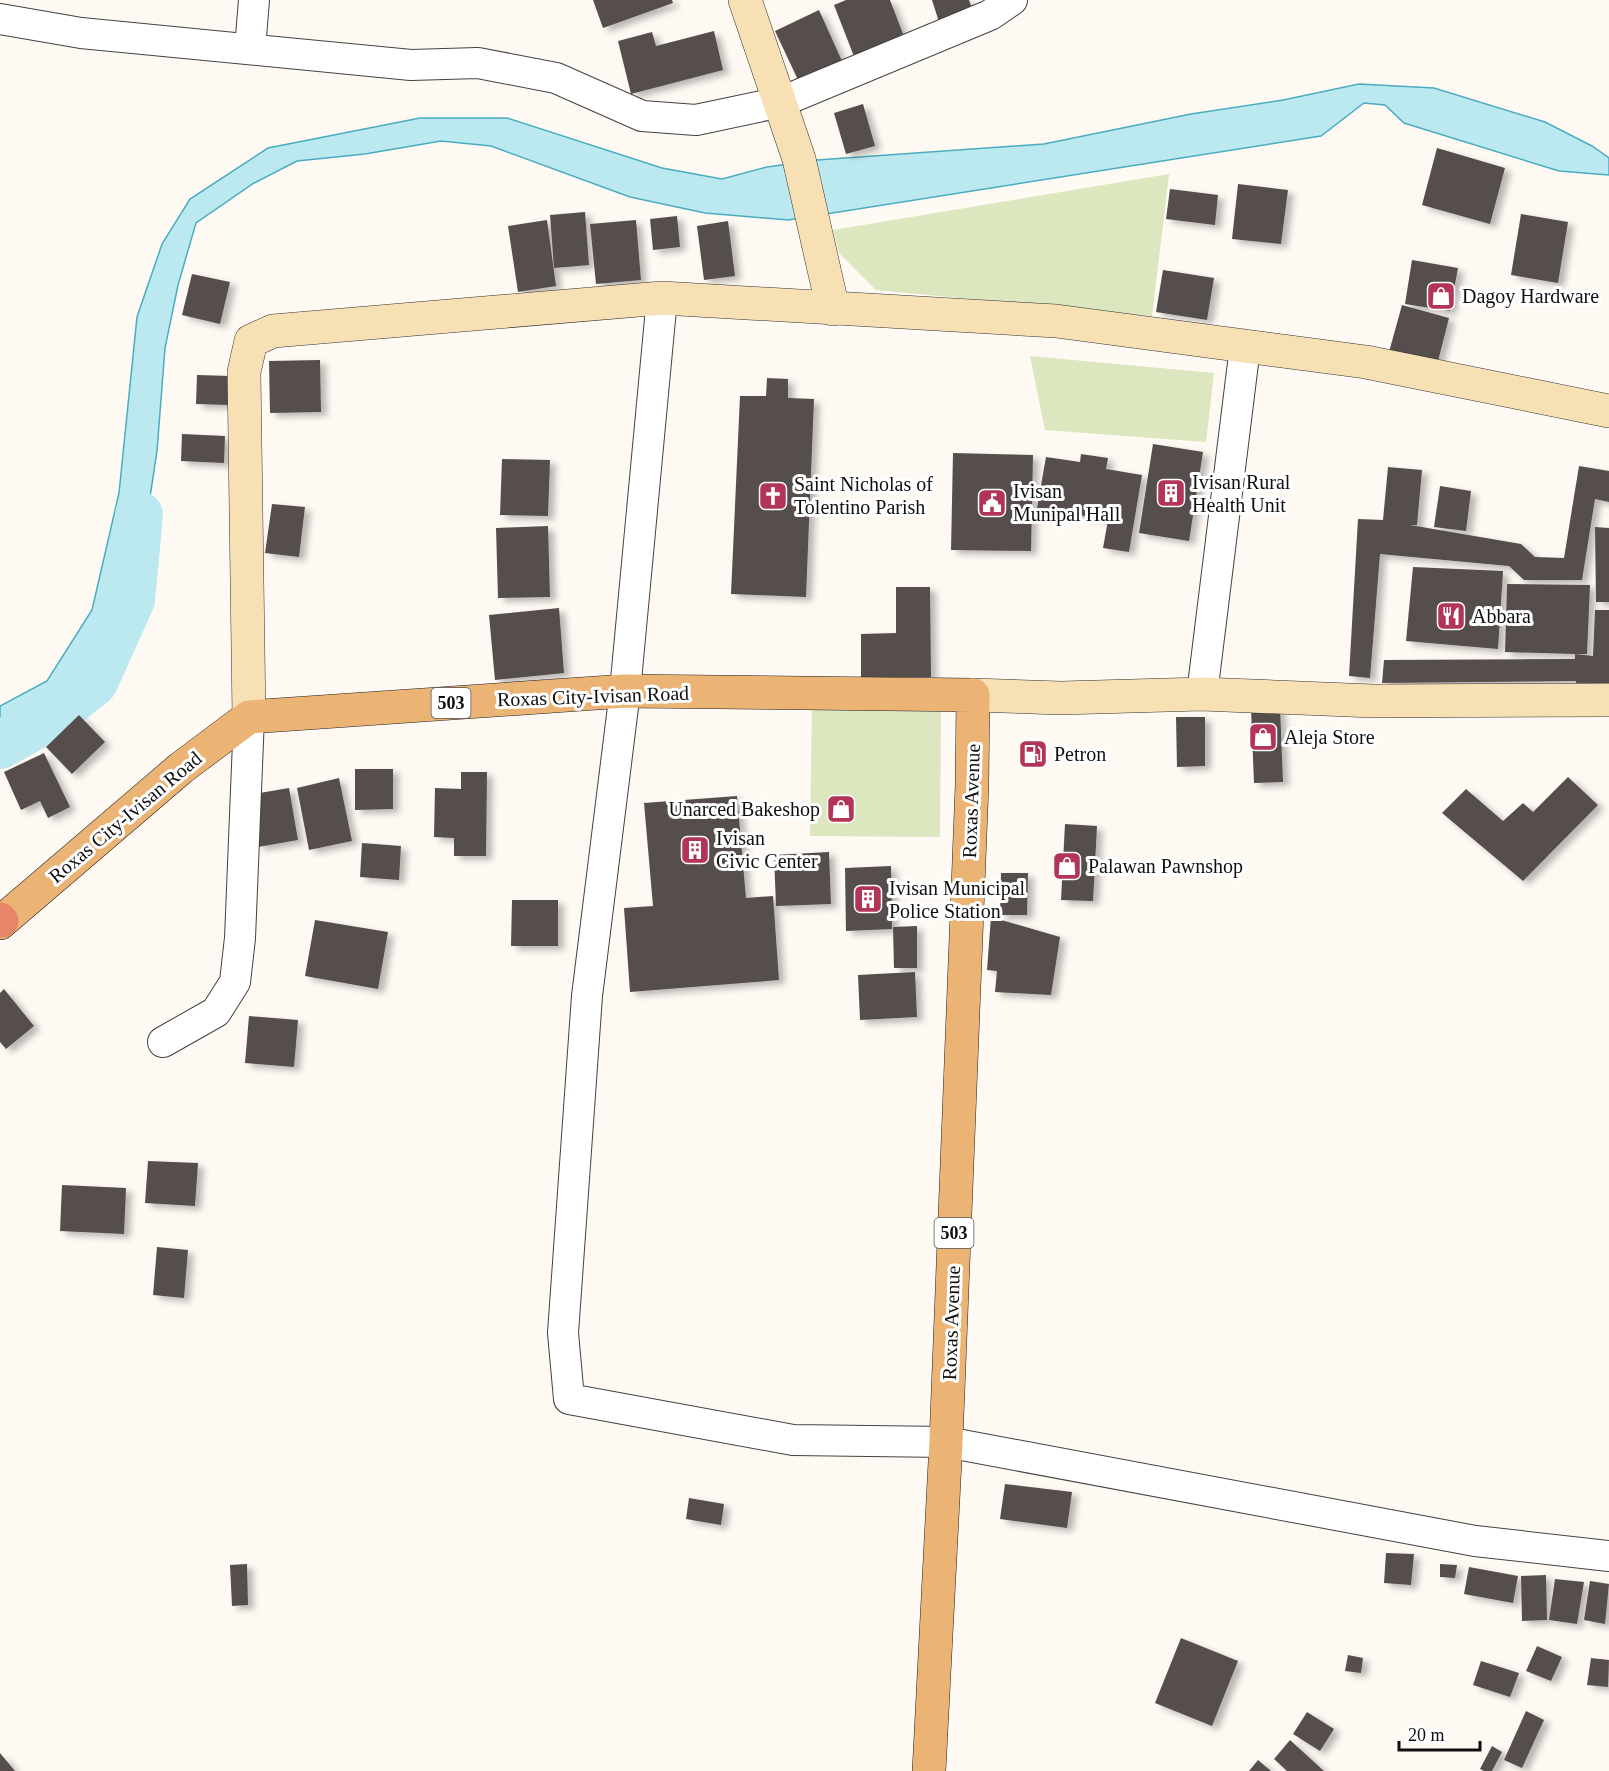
<svg xmlns="http://www.w3.org/2000/svg" width="1609" height="1771" font-family="'Times New Roman',serif">
	<style>
		.green { fill: #dce6bf }
		.water { fill: #bce9f0; stroke: #4aacc0; stroke-width: 1.5 }
		.lines { fill: none; stroke-linecap: round; stroke-linejoin: round }
		.river { stroke: #bce9f0; stroke-width: 48 }
		.building { fill: #574e4d; filter: url(#shadow) }
		.street-casing { stroke: #424242; stroke-width: 32 }
		.secondary-casing { stroke: #313131; stroke-width: 34 }
		.primary-casing { stroke: #202020; stroke-width: 34 }
		.highway-casing { stroke: #202020; stroke-width: 34 }
		.street { stroke: #fff; stroke-width: 30 }
		.secondary { stroke: #f7e1b4; stroke-width: 33 }
		.primary { stroke: #ebb475; stroke-width: 33 }
		.highway { stroke: #e68568; stroke-width: 33 }
		.labels { text-anchor: middle; stroke-width: 6; stroke-linejoin: round; paint-order: stroke }
		.shield { fill: #fff; stroke: #575757; stroke-width: 1.5 }
		.shield-label { font-size: 18px; font-weight: bold; fill: #0f0f0f }
		.poi-label { font-size: 20px; fill: #0f0f0f; stroke: #fff; text-anchor: start }
		.street-label { font-size: 20px; fill: #0f0f0f; stroke: #fff }
	</style>
	<defs>
		<filter id="shadow"><feDropShadow dx="6" dy="4" stdDeviation="3" flood-color="#0004"/></filter>
	</defs>
	<rect width="100%" height="100%" fill="#fef9f3"/>
	<!-- green -->
	<g class="green">
		<path d="M 1169,174 L 1152,316 L 876,290 L 839,253 L 833,230 Z"/>
		<path d="M 1030,356 L 1214,373 L 1206,442 L 1045,430 Z"/>
		<path d="M 812,705 L 941,706 L 940,837 L 810,836 Z"/>
	</g>
	<!-- water -->
	<path class="water" d="M 1359,84 L 1434,88 L 1545,122 L 1592,146 L 1609,158 L 1609,175 L 1559,171 L 1404,123 L 1385,105 L 1364,103 L 1321,136 L 788,220 L 705,213 L 630,197 L 491,146 L 441,141 L 365,154 L 297,161 L 254,183 L 196,223 L 178,285 L 165,348 L 157,451 L 145,530 L 113,657 L 81,704 L 32,747 L 0,757 L 0,706 L 47,681 L 92,610 L 119,493 L 137,317 L 162,244 L 190,199 L 268,148 L 420,118 L 507,118 L 662,168 L 722,179 L 767,167 L 817,160 L 1044,144 L 1191,114 L 1283,100 Z"/>
	<g class="lines">
		<!-- river -->
		<path class="river" d="M 0,745 L 48,718 L 94,682 L 131,600 L 139,515"/>
	</g>
	<!-- building -->
	<g class="building">
		<path d="M 593,0 L 672,0 L 673,3 L 603,28 Z"/>
		<path d="M 846,0 L 890,0 L 905,39 L 855,59 L 834,5 Z"/>
		<path d="M 932,0 L 969,0 L 973,11 L 939,22 Z"/>
		<path d="M 819,10 L 842,61 L 799,82 L 775,31 Z"/>
		<path d="M 714,31 L 723,70 L 631,94 L 618,41 L 652,32 L 656,46 Z"/>
		<path d="M 863,104 L 875,146 L 846,154 L 834,113 Z"/>
		<path d="M 1437,148 L 1505,168 L 1490,224 L 1422,205 Z"/>
		<path d="M 1238,184 L 1288,190 L 1281,244 L 1232,239 Z"/>
		<path d="M 1170,189 L 1218,195 L 1215,225 L 1166,219 Z"/>
		<path d="M 585,212 L 589,265 L 554,268 L 550,215 Z"/>
		<path d="M 1521,214 L 1568,222 L 1558,283 L 1511,275 Z"/>
		<path d="M 677,216 L 680,247 L 653,250 L 650,219 Z"/>
		<path d="M 547,220 L 556,286 L 518,292 L 508,226 Z"/>
		<path d="M 636,220 L 641,280 L 596,284 L 590,224 Z"/>
		<path d="M 728,221 L 735,276 L 704,280 L 697,226 Z"/>
		<path d="M 1412,260 L 1458,268 L 1450,311 L 1405,304 Z"/>
		<path d="M 1163,270 L 1214,278 L 1207,320 L 1156,312 Z"/>
		<path d="M 192,274 L 230,282 L 220,324 L 182,315 Z"/>
		<path d="M 1402,305 L 1449,318 L 1437,365 L 1389,352 Z"/>
		<path d="M 320,360 L 321,412 L 270,413 L 269,361 Z"/>
		<path d="M 197,375 L 230,376 L 229,405 L 196,404 Z"/>
		<path d="M 767,378 L 788,379 L 788,398 L 814,399 L 806,597 L 731,594 L 740,396 L 766,396 Z"/>
		<path d="M 182,434 L 225,436 L 224,463 L 181,461 Z"/>
		<path d="M 1153,444 L 1203,452 L 1189,541 L 1139,533 Z"/>
		<path d="M 953,453 L 1033,455 L 1031,551 L 951,550 Z"/>
		<path d="M 1081,454 L 1108,458 L 1106,469 L 1142,475 L 1129,552 L 1103,548 L 1108,520 L 1037,508 L 1046,457 L 1080,462 Z"/>
		<path d="M 502,459 L 550,460 L 548,516 L 500,515 Z"/>
		<path d="M 1579,466 L 1609,471 L 1609,502 L 1595,499 L 1582,580 L 1524,580 L 1509,566 L 1380,554 L 1370,678 L 1349,676 L 1358,519 L 1383,520 L 1388,467 L 1422,470 L 1417,525 L 1410,525 L 1521,544 L 1535,557 L 1564,558 Z"/>
		<path d="M 1440,486 L 1471,491 L 1466,531 L 1434,527 Z"/>
		<path d="M 272,504 L 305,507 L 299,557 L 265,553 Z"/>
		<path d="M 548,526 L 550,597 L 498,598 L 496,528 Z"/>
		<path d="M 1595,527 L 1609,528 L 1609,602 L 1596,602 Z"/>
		<path d="M 1413,567 L 1503,571 L 1498,649 L 1406,641 Z"/>
		<path d="M 1507,584 L 1590,585 L 1587,654 L 1575,654 L 1593,656 L 1595,610 L 1609,610 L 1609,693 L 1577,690 L 1576,681 L 1382,683 L 1384,660 L 1575,659 L 1575,654 L 1505,652 Z"/>
		<path d="M 896,587 L 930,587 L 931,677 L 861,677 L 861,634 L 896,633 Z"/>
		<path d="M 559,608 L 564,673 L 495,680 L 489,615 Z"/>
		<path d="M 1280,707 L 1283,782 L 1254,783 L 1251,708 Z"/>
		<path d="M 79,715 L 105,742 L 72,774 L 46,747 Z"/>
		<path d="M 1176,717 L 1205,717 L 1205,766 L 1177,767 Z"/>
		<path d="M 44,753 L 70,807 L 48,818 L 40,801 L 21,810 L 4,772 Z"/>
		<path d="M 355,769 L 393,769 L 393,809 L 355,810 Z"/>
		<path d="M 461,772 L 487,772 L 486,856 L 454,856 L 454,838 L 434,837 L 435,788 L 461,789 Z"/>
		<path d="M 1568,777 L 1598,805 L 1523,881 L 1442,813 L 1466,789 L 1503,821 L 1523,803 L 1533,812 Z"/>
		<path d="M 339,778 L 352,841 L 309,850 L 297,788 Z"/>
		<path d="M 289,788 L 298,840 L 258,847 L 248,795 Z"/>
		<path d="M 737,796 L 746,898 L 773,896 L 779,980 L 630,992 L 624,908 L 653,906 L 644,803 Z"/>
		<path d="M 1065,824 L 1097,826 L 1093,901 L 1061,900 Z"/>
		<path d="M 362,843 L 401,846 L 399,880 L 360,877 Z"/>
		<path d="M 829,852 L 831,904 L 776,906 L 774,855 Z"/>
		<path d="M 891,866 L 892,929 L 846,931 L 845,868 Z"/>
		<path d="M 1001,873 L 1028,873 L 1027,915 L 1000,915 Z"/>
		<path d="M 512,900 L 558,900 L 558,946 L 511,946 Z"/>
		<path d="M 991,917 L 1060,937 L 1051,995 L 995,992 L 997,971 L 987,970 Z"/>
		<path d="M 315,920 L 388,932 L 378,989 L 305,976 Z"/>
		<path d="M 917,926 L 917,968 L 894,968 L 893,927 Z"/>
		<path d="M 915,972 L 917,1017 L 860,1020 L 858,975 Z"/>
		<path d="M 4,989 L 34,1026 L 6,1049 L 0,1042 L 0,993 Z"/>
		<path d="M 249,1016 L 298,1020 L 294,1067 L 245,1063 Z"/>
		<path d="M 148,1161 L 198,1163 L 195,1206 L 145,1203 Z"/>
		<path d="M 62,1185 L 126,1188 L 124,1234 L 60,1231 Z"/>
		<path d="M 157,1247 L 188,1250 L 184,1298 L 153,1295 Z"/>
		<path d="M 1005,1484 L 1072,1492 L 1067,1528 L 1000,1519 Z"/>
		<path d="M 689,1498 L 724,1504 L 721,1525 L 686,1519 Z"/>
		<path d="M 1386,1553 L 1414,1554 L 1411,1585 L 1384,1583 Z"/>
		<path d="M 247,1564 L 248,1605 L 232,1606 L 230,1565 Z"/>
		<path d="M 1440,1564 L 1457,1565 L 1455,1578 L 1440,1577 Z"/>
		<path d="M 1469,1567 L 1518,1576 L 1513,1603 L 1464,1594 Z"/>
		<path d="M 1546,1575 L 1547,1620 L 1522,1621 L 1521,1576 Z"/>
		<path d="M 1555,1579 L 1584,1582 L 1577,1624 L 1549,1620 Z"/>
		<path d="M 1590,1581 L 1609,1584 L 1605,1624 L 1584,1620 Z"/>
		<path d="M 1181,1638 L 1238,1661 L 1212,1726 L 1155,1703 Z"/>
		<path d="M 1537,1646 L 1562,1657 L 1551,1681 L 1526,1671 Z"/>
		<path d="M 1348,1655 L 1363,1658 L 1361,1673 L 1345,1671 Z"/>
		<path d="M 1591,1658 L 1609,1660 L 1608,1687 L 1587,1685 Z"/>
		<path d="M 1481,1661 L 1519,1673 L 1510,1697 L 1473,1685 Z"/>
		<path d="M 1526,1711 L 1544,1720 L 1522,1768 L 1504,1760 Z"/>
		<path d="M 1307,1712 L 1334,1729 L 1320,1751 L 1293,1734 Z"/>
		<path d="M 1290,1740 L 1324,1771 L 1287,1771 L 1274,1759 Z"/>
		<path d="M 1492,1746 L 1502,1752 L 1492,1771 L 1484,1771 L 1480,1769 Z"/>
		<path d="M 0,1753 L 15,1771 L 0,1771 Z"/>
		<path d="M 1258,1760 L 1271,1771 L 1249,1771 Z"/>
	</g>
	<g class="lines">
		<!-- street casing -->
		<g class="street-casing">
			<g id="street">
				<path d="M 0,19 L 81,33 L 411,65 L 478,63 L 556,78 L 642,116 L 696,120 L 781,102 L 990,15 L 1012,0"/>
				<path d="M 250,49 L 254,0"/>
				<path d="M 662,298 L 625,691 L 587,996 L 563,1333 L 569,1399 L 793,1440 L 946,1442 L 1475,1541 L 1609,1556"/>
				<path d="M 1202,694 L 1245,347"/>
				<path d="M 163,1042 L 216,1012 L 235,982 L 240,938 L 249,717"/>
			</g>
		</g>
		<!-- secondary casing -->
		<g class="secondary-casing">
			<g id="secondary">
				<path d="M 745,0 L 799,159 L 833,309"/>
				<path d="M 973,695 L 1061,698 L 1202,694 L 1373,701 L 1609,700"/>
				<path d="M 249,717 L 244,372 L 251,341 L 273,331 L 662,298 L 1056,321 L 1366,362 L 1609,411"/>
			</g>
		</g>
		<!-- primary casing -->
		<g class="primary-casing">
			<path id="primary" d="M 0,923 L 181,768 L 249,717 L 625,691 L 973,695 L 972,785 L 946,1442 L 929,1771"/>
		</g>
		<!-- highway casing -->
		<g class="highway-casing">
			<path id="highway" d="M 0,919 L 2,921"/>
		</g>
		<!-- street -->
		<use href="#street" class="street"/>
		<!-- secondary -->
		<use href="#secondary" class="secondary"/>
		<!-- primary -->
		<use href="#primary" class="primary"/>
		<!-- highway -->
		<use href="#highway" class="highway"/>
	</g>
	<!-- icons -->
	<defs>
		<g id="shop-square" transform="scale(1.5)"><rect x="-9" y="-9" width="18" height="18" rx="4" fill="#b23457" stroke="#fff"/><path d="M-5-2.5h2.3a2.7 3.5 0 0 1 5.4 0H5L5.5 6h-11ZM-1.5-2.5h3a1.5 2.3 0 0 0-3 0Z" fill="#fff"/></g>
		<g id="building-square" transform="scale(1.5)"><rect x="-9" y="-9" width="18" height="18" rx="4" fill="#b23457" stroke="#fff"/><path d="M-4-6H4V6H1V3H-1V6H-4ZM-2.5-4.3h1.7v1.8h-1.7ZM.8-4.3h1.7v1.8H.8ZM-2.5-1h1.7V.8h-1.7ZM.8-1h1.7V.8H.8Z" fill="#fff"/></g>
		<g id="church-square" transform="scale(1.5)"><rect x="-9" y="-9" width="18" height="18" rx="4" fill="#b23457" stroke="#fff"/><path d="M-1.2-6h2.4v3.5h3.3v2.4h-3.3V6h-2.4V-.1h-3.3v-2.4h3.3Z" fill="#fff"/></g>
		<g id="civic-square" transform="scale(1.5)"><rect x="-9" y="-9" width="18" height="18" rx="4" fill="#b23457" stroke="#fff"/><path d="M-.6-6.5H3V-4.5H.6V-3L4-1V1h2V6H-6V1h2V-1L-.6-3ZM-1.2 2.5V6h2.4V2.5Z" fill="#fff"/></g>
		<g id="restaurant-square" transform="scale(1.5)"><rect x="-9" y="-9" width="18" height="18" rx="4" fill="#b23457" stroke="#fff"/><path d="M-5-6h1v4h1v-4h1v4h1v-4h1v5L-1.5 .5V6h-2V.5L-5-1ZM5-6V6H3V1.5H1.5Q1.5-4 5-6Z" fill="#fff"/></g>
		<g id="fuel-square" transform="scale(1.5)"><rect x="-9" y="-9" width="18" height="18" rx="4" fill="#b23457" stroke="#fff"/><path d="M-5.5-6h7V0h2V4h1.3V-2.5L3-4.5l.8-.8L6-3V5H2.5V1h-1V6h-7ZM-4.2-4.7v3.2H.2V-4.7Z" fill="#fff"/></g>
	</defs>
	<g fill-rule="evenodd">
		<use href="#shop-square" x="1441" y="296"/>
		<use href="#building-square" x="1171" y="493"/>
		<use href="#church-square" x="773" y="496"/>
		<use href="#civic-square" x="992" y="503"/>
		<use href="#restaurant-square" x="1451" y="616"/>
		<use href="#shop-square" x="1263" y="737"/>
		<use href="#fuel-square" x="1033" y="754"/>
		<use href="#shop-square" x="841" y="809"/>
		<use href="#building-square" x="695" y="850"/>
		<use href="#shop-square" x="1067" y="866"/>
		<use href="#building-square" x="868" y="899"/>
	</g>
	<g class="labels">
		<!-- shield labels -->
		<g class="shield">
			<rect x="431.5" y="688" width="39" height="30" rx="4.5"/>
			<rect x="934.5" y="1218" width="39" height="30" rx="4.5"/>
		</g>
		<g class="shield-label">
			<text x="451" y="709">503</text>
			<text x="954" y="1239">503</text>
		</g>
		<!-- poi labels -->
		<g class="poi-label">
			<text x="1462" y="303">Dagoy Hardware</text>
			<text x="1192" y="489">Ivisan Rural<tspan x="1192" dy="23">Health Unit</tspan></text>
			<text x="794" y="491">Saint Nicholas of<tspan x="794" dy="23">Tolentino Parish</tspan></text>
			<text x="1013" y="498">Ivisan<tspan x="1013" dy="23">Munipal Hall</tspan></text>
			<text x="1472" y="623">Abbara</text>
			<text x="1284" y="744">Aleja Store</text>
			<text x="1054" y="761">Petron</text>
			<text x="820" y="816" text-anchor="end">Unarced Bakeshop</text>
			<text x="716" y="845">Ivisan<tspan x="716" dy="23">Civic Center</tspan></text>
			<text x="1088" y="873">Palawan Pawnshop</text>
			<text x="889" y="895">Ivisan Municipal<tspan x="889" dy="23">Police Station</tspan></text>
		</g>
		<!-- street labels -->
		<g class="street-label">
			<text transform="translate(593 696) rotate(-2)" y="7">Roxas City-Ivisan Road</text>
			<text transform="translate(971 801) rotate(-88)" y="7">Roxas Avenue</text>
			<text transform="translate(125 817) rotate(-40)" y="7">Roxas City-Ivisan Road</text>
			<text transform="translate(951 1323) rotate(-88)" y="7">Roxas Avenue</text>
		</g>
	</g>
	<!-- scale -->
	<path d="M1399 1741v9h81v-9" fill="none" stroke="#0f0f0f" stroke-width="3"/>
	<text x="1408" y="1741" font-size="18" fill="#0f0f0f" stroke="#ffffff" stroke-width="4.5" paint-order="stroke">20 m</text>
</svg>
